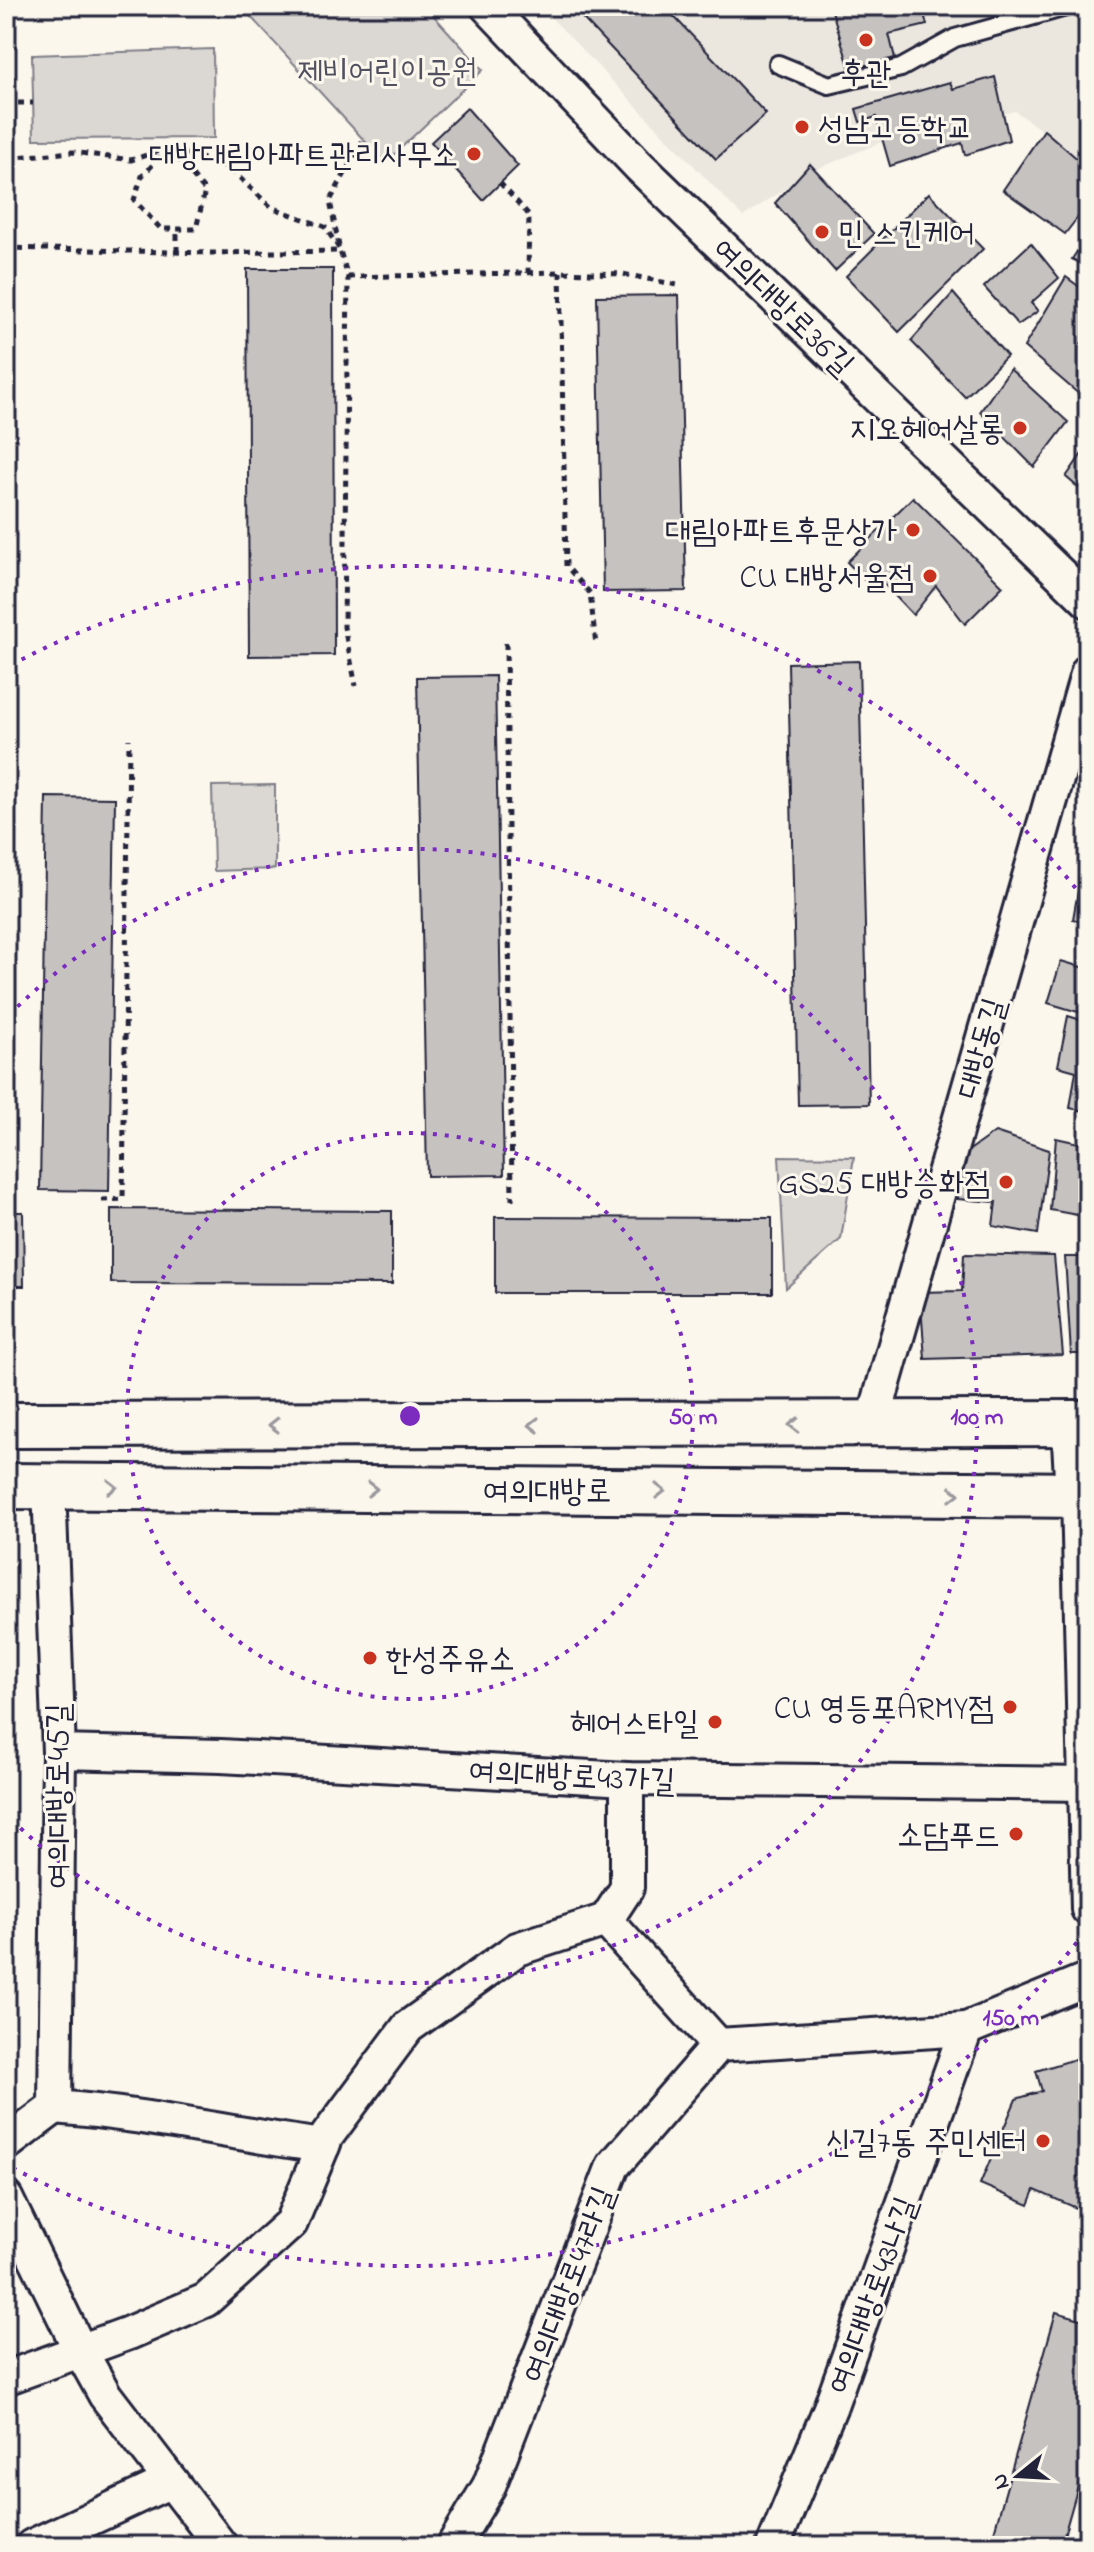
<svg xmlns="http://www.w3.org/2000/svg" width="1094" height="2552" font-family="'Indie Flower','Poor Story',sans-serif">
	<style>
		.built { fill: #ebe7df }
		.green { fill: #dbd8d3; stroke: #7e7d87; stroke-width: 2 }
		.building { fill: #c6c2c0; stroke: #22223b; stroke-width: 2 }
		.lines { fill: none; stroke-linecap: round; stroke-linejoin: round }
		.service-casing { stroke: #22223b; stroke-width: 22 }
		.minor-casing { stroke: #22223b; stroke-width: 38 }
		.primary-casing { stroke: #22223b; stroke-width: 50 }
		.path { stroke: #22223b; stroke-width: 5; stroke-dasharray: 6 6; stroke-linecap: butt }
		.service { stroke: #fbf7ec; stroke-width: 16 }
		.minor { stroke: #fbf7ec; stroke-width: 32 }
		.primary { stroke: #fbf7ec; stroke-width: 44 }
		.oneway { stroke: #99979c }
		.ring { fill: none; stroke: #7b2cbf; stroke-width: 4; stroke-dasharray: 4 8 }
		.poi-dot { fill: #c8321e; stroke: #fbf7ec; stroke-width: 3 }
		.labels { text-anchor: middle; stroke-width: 6; stroke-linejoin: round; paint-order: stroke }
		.park-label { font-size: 32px; fill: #505061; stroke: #fbf7ec }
		.poi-label { font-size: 32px; fill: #22223b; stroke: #fbf7ec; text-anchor: end }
		.street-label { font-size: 32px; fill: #22223b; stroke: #fbf7ec }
		.centre { fill: #7b2cbf; stroke: #fbf7ec; stroke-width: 4 }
		.ring-label { font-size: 24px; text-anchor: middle; font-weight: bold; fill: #7b2cbf; stroke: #fbf7ec; stroke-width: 6; stroke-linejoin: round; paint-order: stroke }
	</style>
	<rect width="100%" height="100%" fill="#fbf7ec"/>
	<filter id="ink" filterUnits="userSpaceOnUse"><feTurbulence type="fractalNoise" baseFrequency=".0125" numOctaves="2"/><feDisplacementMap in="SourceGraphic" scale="16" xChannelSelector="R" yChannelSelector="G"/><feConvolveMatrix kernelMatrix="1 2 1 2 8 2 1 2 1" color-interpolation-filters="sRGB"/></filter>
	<g filter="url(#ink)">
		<!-- built -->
		<path class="built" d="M 540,6 L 1088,6 L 1088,164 L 1015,111 L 879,143 L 810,172 L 743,217 Z"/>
		<!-- green -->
		<g class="green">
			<path d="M 241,6 L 425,6 L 483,70 L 385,163 Z"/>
			<path d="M 213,49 L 214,138 L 34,139 L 32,55 Z"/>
			<path d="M 275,785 L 275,869 L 214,871 L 212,786 Z"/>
			<path d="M 779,1156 L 854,1157 L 841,1239 L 786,1288 Z"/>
		</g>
		<!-- building -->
		<g class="building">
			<path d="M 571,6 L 664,6 L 766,114 L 716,159 Z"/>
			<path d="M 848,6 L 922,6 L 927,25 L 889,34 L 895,58 L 850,69 L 832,11 Z"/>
			<path d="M 995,77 L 1009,140 L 965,155 L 962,143 L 890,166 L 876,117 L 860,122 L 856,109 L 950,82 L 953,89 Z"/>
			<path d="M 467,108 L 518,166 L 483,200 L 431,142 Z"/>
			<path d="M 1044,130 L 1088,168 L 1088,204 L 1065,234 L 1003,190 Z"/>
			<path d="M 810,164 L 874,234 L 835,271 L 775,203 Z"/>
			<path d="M 929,193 L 983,249 L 899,332 L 846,276 Z"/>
			<path d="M 1088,235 L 1088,267 L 1072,259 Z"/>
			<path d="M 1031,243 L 1059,278 L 1031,303 L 1038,311 L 1018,325 L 984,287 Z"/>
			<path d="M 247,269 L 333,269 L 334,655 L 249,656 Z"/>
			<path d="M 1066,277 L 1088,293 L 1088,335 L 1081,344 L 1088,351 L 1088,389 L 1081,396 L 1024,347 Z"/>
			<path d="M 953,293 L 1007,356 L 965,397 L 911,341 Z"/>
			<path d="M 679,295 L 686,591 L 603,592 L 597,296 Z"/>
			<path d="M 1010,369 L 1068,422 L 1034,467 L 980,412 Z"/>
			<path d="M 1088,445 L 1088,496 L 1066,477 Z"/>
			<path d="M 913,497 L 1003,586 L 965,624 L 936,586 L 913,615 L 883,583 L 875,591 L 847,562 Z"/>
			<path d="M 859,661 L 869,1104 L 798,1105 L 788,663 Z"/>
			<path d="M 495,676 L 504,1175 L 427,1176 L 417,677 Z"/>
			<path d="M 46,797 L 115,798 L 109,1191 L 40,1190 Z"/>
			<path d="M 1086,845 L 1088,846 L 1088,924 L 1073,919 Z"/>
			<path d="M 1061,961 L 1088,969 L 1088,1015 L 1048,1003 Z"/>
			<path d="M 1068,1016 L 1088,1022 L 1088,1112 L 1070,1108 L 1076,1071 L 1058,1066 Z"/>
			<path d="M 995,1132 L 1049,1150 L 1038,1234 L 993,1226 L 996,1202 L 958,1199 L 961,1156 Z"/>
			<path d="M 1056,1138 L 1088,1145 L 1088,1217 L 1050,1210 Z"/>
			<path d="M 111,1209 L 392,1211 L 392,1284 L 111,1283 Z"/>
			<path d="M 6,1212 L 23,1212 L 24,1286 L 6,1286 Z"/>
			<path d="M 495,1217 L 772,1218 L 772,1293 L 495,1293 Z"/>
			<path d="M 964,1254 L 1054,1256 L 1063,1355 L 925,1359 L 920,1292 L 962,1291 Z"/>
			<path d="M 1065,1257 L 1088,1257 L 1088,1354 L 1071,1354 Z"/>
			<path d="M 1088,2055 L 1088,2213 L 1035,2190 L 1029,2205 L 980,2184 L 1016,2099 L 1042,2091 L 1036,2071 Z"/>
			<path d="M 1056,2312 L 1088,2321 L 1088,2451 L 1061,2546 L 990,2546 Z"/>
		</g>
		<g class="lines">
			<!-- service casing -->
			<g class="service-casing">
				<path id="service" d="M 778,64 L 829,85 L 901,68 L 955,38 L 1070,6"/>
			</g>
			<!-- minor casing -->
			<g class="minor-casing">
				<g id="minor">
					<path d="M 487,6 L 639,166 L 1088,601"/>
					<path d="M 872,1425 L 1088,671"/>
					<path d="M 1078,1495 L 1088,1909"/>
					<path d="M 59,1752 L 221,1756 L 627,1779 L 1088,1784"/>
					<path d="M 606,1920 L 718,2045"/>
					<path d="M 55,2107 C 145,2114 233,2134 323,2146"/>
					<path d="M 6,2144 L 55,2107 L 59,1752 L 49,1486"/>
					<path d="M 6,2198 L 80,2350 L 105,2395 L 221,2546"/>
					<path d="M 6,2378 L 129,2333 L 206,2300 L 291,2223 L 327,2136 L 408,2027 L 517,1949 L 606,1920 L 627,1888 L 627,1779"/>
					<path d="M 32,2546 L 171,2481"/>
					<path d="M 453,2546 L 489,2486 L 613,2166 L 718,2045 L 966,2029"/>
					<path d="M 773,2546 L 830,2408 L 966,2029 L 1088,1979"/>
				</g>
			</g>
			<!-- primary casing -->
			<g class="primary-casing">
				<g id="primary">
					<path d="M 1074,1423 L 1078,1495"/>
					<path d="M 6,1425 L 1088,1423"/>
					<path d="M 6,1486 L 1088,1495"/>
				</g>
			</g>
			<!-- path -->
			<g class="path">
				<path d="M 6,103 L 33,103"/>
				<path d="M 169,148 L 205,191 L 196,229 L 161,229 L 134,200 L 142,176 Z"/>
				<path d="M 6,173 L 17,157 L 73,152 L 131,160 L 169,148 L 228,167 L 271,207 L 325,227 L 340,250"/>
				<path d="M 500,183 L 529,215 L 528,273"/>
				<path d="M 339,246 L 330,201 L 363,140"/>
				<path d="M 6,248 L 211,253 L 340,251 L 348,277 L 344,627 L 356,686"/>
				<path d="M 177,252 L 177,229"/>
				<path d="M 560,272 L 566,566 L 590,593 L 596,645"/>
				<path d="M 348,277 L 560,272 L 623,274 L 682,286"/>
				<path d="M 506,643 L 512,1200"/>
				<path d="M 102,1200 L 123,1199 L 129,739"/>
			</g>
			<!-- service -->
			<use href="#service" class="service"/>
			<!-- minor -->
			<use href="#minor" class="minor"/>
			<!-- primary -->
			<use href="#primary" class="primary"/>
		</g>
		<!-- one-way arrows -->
		<defs><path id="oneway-chevron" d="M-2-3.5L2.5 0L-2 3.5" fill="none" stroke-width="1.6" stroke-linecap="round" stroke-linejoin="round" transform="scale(2)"/></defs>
		<g class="oneway">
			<use href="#oneway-chevron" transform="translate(274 1425) rotate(180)"/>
			<use href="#oneway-chevron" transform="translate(534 1425) rotate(180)"/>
			<use href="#oneway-chevron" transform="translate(794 1425) rotate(180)"/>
			<use href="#oneway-chevron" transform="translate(112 1487)"/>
			<use href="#oneway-chevron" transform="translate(372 1489)"/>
			<use href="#oneway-chevron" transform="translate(660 1491)"/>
			<use href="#oneway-chevron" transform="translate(954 1494) rotate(1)"/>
		</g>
	</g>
	<!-- distance rings -->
	<g class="ring">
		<circle cx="410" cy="1416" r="283"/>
		<path d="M9 1015A567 567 0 1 1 9 1817"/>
		<path d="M1084 1933A850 850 0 0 1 11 2167M11 665A850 850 0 0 1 1084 899"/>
	</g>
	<!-- markers -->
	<g class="poi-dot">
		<circle cx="866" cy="40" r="8"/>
		<circle cx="802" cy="127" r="8"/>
		<circle cx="474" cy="154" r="8"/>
		<circle cx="822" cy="232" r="8"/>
		<circle cx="1020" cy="428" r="8"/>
		<circle cx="913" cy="530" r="8"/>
		<circle cx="930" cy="576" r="8"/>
		<circle cx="1006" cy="1182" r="8"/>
		<circle cx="370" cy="1658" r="8"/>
		<circle cx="1010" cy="1707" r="8"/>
		<circle cx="715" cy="1722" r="8"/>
		<circle cx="1016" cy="1834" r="8"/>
		<circle cx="1043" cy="2141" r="8"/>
	</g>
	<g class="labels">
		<!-- park labels -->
		<g class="park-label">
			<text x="387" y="81">제비어린이공원</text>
		</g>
		<!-- poi labels -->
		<g class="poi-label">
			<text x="866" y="83" text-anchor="middle">후관</text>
			<text x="818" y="138" text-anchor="start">성남고등학교</text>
			<text x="458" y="165">대방대림아파트관리사무소</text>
			<text x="838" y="243" text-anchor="start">민 스킨케어</text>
			<text x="1004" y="439">지오헤어살롱</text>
			<text x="897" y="541">대림아파트후문상가</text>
			<text x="914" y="587">CU 대방서울점</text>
			<text x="990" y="1193">GS25 대방승화점</text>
			<text x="386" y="1669" text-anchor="start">한성주유소</text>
			<text x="994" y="1718">CU 영등포ARMY점</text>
			<text x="699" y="1733">헤어스타일</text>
			<text x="1000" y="1845">소담푸드</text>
			<text x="1027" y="2152">신길7동 주민센터</text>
		</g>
		<!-- street labels -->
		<g class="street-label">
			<text transform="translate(784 306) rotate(44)" y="11">여의대방로36길</text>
			<text transform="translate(980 1048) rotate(-74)" y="11">대방동길</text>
			<text x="547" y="1501">여의대방로</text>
			<text transform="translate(572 1775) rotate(3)" y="11">여의대방로43가길</text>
			<text transform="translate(57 1796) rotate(-90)" y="11">여의대방로45길</text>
			<text transform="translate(567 2284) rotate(-69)" y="11">여의대방로47라길</text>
			<text transform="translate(871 2295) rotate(-70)" y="11">여의대방로43나길</text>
		</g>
	</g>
	<circle cx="410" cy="1416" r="12" class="centre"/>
	<g class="ring-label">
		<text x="693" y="1424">50 m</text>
		<text x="977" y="1424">100 m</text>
		<text x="1011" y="2025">150 m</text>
	</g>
	<!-- margin -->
	<rect width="1094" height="2552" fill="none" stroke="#fbf7ec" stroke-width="32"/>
	<rect x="16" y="16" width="1062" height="2520" fill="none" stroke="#22223b" stroke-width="3" filter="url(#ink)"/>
	<!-- north arrow -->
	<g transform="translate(1018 2476) rotate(252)" stroke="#fbf7ec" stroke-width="6" paint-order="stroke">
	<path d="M0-6L14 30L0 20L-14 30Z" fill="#22223b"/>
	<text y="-12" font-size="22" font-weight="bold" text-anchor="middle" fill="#22223b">N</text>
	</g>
</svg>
